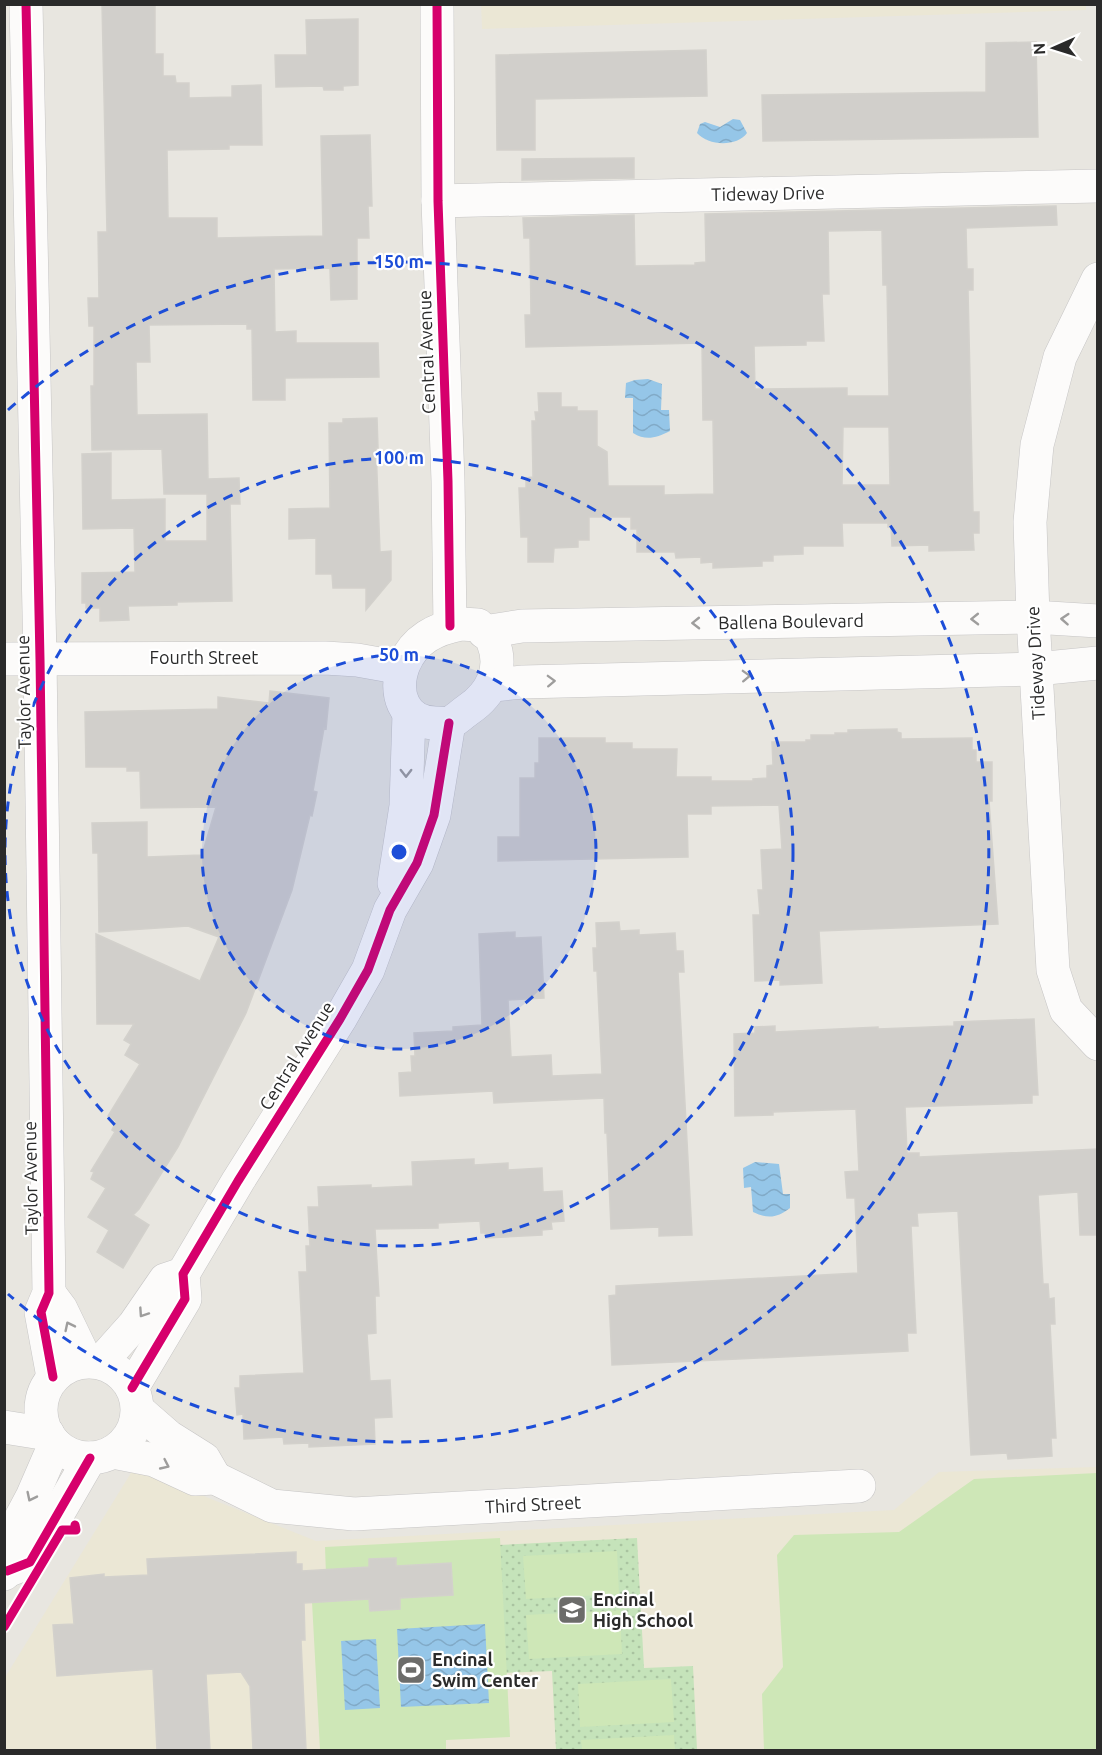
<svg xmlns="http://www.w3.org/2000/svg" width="1102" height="1755" font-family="Ubuntu,sans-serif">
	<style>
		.education { fill: #ebe7d5 }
		.park { fill: url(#park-dots) }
		.pitch { fill: #cee7b7 }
		.water { fill: url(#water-waves) }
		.building { fill: #d1cfcb; stroke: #d3d1cc; stroke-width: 1.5; fill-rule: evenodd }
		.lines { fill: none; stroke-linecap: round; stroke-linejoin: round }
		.minor-casing { stroke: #c6c5c5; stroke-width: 34 }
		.minor { stroke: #fcfbfa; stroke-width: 33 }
		.cycleway-casing { stroke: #fff; stroke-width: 13 }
		.cycleway { stroke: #d6006c; stroke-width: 9 }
		.oneway { stroke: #9e9d9c }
		.ring { fill: none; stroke: #1d4ed8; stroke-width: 3; stroke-dasharray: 10 8 }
		.labels { text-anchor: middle; stroke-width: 4.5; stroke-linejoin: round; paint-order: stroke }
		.street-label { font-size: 18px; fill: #2a2a2a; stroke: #fff }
		.poi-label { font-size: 18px; font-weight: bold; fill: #2a2a2a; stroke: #fff; text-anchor: start }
		.centre { fill: #1d4ed8; stroke: #fff; stroke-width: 3 }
		.ring-label { font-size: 18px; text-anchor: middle; font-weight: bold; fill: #1d4ed8; stroke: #fff; stroke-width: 4.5; stroke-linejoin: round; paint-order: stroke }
	</style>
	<defs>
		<pattern id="park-dots" width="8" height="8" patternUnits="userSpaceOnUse" patternTransform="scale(1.5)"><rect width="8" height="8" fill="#c5e3ba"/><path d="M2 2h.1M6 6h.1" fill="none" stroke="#a9c3a0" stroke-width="1.8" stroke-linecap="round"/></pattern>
		<pattern id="water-waves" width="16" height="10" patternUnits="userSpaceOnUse" patternTransform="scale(1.5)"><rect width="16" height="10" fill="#95c6e8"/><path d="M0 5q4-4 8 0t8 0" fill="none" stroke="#81aac7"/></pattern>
	</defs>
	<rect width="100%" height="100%" fill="#e8e6e0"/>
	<!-- education -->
	<g class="education">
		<path d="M 1086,5 L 1086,10 L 482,29 L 481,4 Z"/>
		<path d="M 1097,1467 L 1097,1750 L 5,1750 L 4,1679 L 134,1468 L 316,1541 L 894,1510 L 939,1472 Z"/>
	</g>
	<!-- park -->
	<path class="park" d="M 637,1538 L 644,1668 L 693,1666 L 697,1750 L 556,1750 L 552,1671 L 505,1673 L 498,1545 Z"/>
	<!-- pitch -->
	<g class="pitch">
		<path d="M 1097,1473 L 1097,1750 L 764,1750 L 762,1694 L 783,1667 L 777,1555 L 794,1535 L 899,1532 L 974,1479 Z"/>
		<path d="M 500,1538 L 510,1737 L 446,1740 L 446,1750 L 320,1750 L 312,1602 L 327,1602 L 325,1547 Z"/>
		<path d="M 617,1551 L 619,1594 L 526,1599 L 523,1556 Z"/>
		<path d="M 620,1610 L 622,1654 L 529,1659 L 526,1615 Z"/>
		<path d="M 671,1679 L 674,1722 L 580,1727 L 578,1684 Z"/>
		<path d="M 674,1735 L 675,1750 L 582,1750 L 581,1740 Z"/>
	</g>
	<!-- water -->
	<g class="water">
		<path d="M 733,119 L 740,120 L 747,133 C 737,147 708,146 697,133 L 700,124 L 705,122 L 720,127 Z"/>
		<path d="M 648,379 L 662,384 L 661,410 L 669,410 L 670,431 C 656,438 646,441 633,433 L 633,398 L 625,398 L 626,383 L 635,380 Z"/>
		<path d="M 755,1162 L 779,1164 L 783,1194 L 790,1194 L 790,1208 C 777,1218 768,1219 753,1212 L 751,1187 L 744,1188 L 743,1168 Z"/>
		<path d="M 485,1624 L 489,1703 L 401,1707 L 397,1629 Z"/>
		<path d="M 376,1639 L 380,1708 L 345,1710 L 341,1641 Z"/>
	</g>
	<!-- building -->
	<g class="building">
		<path d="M 102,4 L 155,4 L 155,54 L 163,54 L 163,76 L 175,76 L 176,83 L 189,83 L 189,98 L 232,97 L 232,86 L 261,85 L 262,145 L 229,145 L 229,149 L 167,150 L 168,218 L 217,218 L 217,238 L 323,236 L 321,136 L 370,135 L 372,206 L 368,206 L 369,238 L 357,238 L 357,299 L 331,300 L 330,268 L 274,269 L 275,332 L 296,331 L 296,343 L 378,343 L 379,377 L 285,378 L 285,400 L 253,400 L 252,329 L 247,329 L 247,324 L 149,325 L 150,362 L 136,362 L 137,415 L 207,414 L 208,479 L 239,478 L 240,504 L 230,504 L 232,601 L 177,602 L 177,605 L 128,606 L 129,620 L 100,621 L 100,608 L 86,608 L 86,603 L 82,603 L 82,573 L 135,572 L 134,528 L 83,529 L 82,454 L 111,453 L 111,500 L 165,499 L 165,541 L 207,541 L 207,494 L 164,494 L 162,449 L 92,450 L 91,386 L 94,386 L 94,326 L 89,326 L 88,298 L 99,298 L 98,232 L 107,232 Z"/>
		<path d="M 358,19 L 358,85 L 343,86 L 343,90 L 324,90 L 323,86 L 276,87 L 275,55 L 307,55 L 306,20 Z"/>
		<path d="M 1036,42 L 1038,137 L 763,141 L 762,95 L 986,92 L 986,43 Z"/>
		<path d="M 706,50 L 707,96 L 535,99 L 535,150 L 497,150 L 496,55 Z"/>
		<path d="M 634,158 L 634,178 L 522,180 L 522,159 Z"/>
		<path d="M 1056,206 L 1057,225 L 966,228 L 967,269 L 973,269 L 973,290 L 968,290 L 973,512 L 979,512 L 979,533 L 973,533 L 974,550 L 929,551 L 929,545 L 892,546 L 891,527 L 888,527 L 888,523 L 842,523 L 843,546 L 803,546 L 803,554 L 773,555 L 773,561 L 762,561 L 762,566 L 713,568 L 713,562 L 701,563 L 701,557 L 676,558 L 675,552 L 637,552 L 637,529 L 631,529 L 631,517 L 589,517 L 589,540 L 578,540 L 578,547 L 554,548 L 553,562 L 528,562 L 528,537 L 521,537 L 519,488 L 526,488 L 526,478 L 533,477 L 532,421 L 536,421 L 535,412 L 539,412 L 538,393 L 561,393 L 561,407 L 577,407 L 577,411 L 597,411 L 597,446 L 607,452 L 608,486 L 664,486 L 664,495 L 714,494 L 713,420 L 703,420 L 702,343 L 526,347 L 525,315 L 531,315 L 530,238 L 524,238 L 523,218 L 634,215 L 635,266 L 695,265 L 695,263 L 706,262 L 705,214 ZM 882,230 L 883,285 L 887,285 L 889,396 L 847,396 L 847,388 L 755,389 L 754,346 L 806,345 L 806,341 L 824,341 L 822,294 L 829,294 L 828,231 ZM 843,427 L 889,427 L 890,485 L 842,485 Z"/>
		<path d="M 377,418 L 378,448 L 376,448 L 380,552 L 391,551 L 391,580 L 366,610 L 366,588 L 333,588 L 332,574 L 316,574 L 316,538 L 289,539 L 289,509 L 330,508 L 329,423 L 343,423 L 343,419 Z"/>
		<path d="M 270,691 L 329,698 L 326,729 L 324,728 L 313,791 L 317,792 L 312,816 L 310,815 L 292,890 L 246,1013 L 178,1147 L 139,1209 L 133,1215 L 149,1225 L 123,1268 L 97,1252 L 109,1230 L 88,1217 L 106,1188 L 91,1179 L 94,1172 L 91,1171 L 115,1132 L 112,1130 L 116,1121 L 108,1116 L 140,1064 L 125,1055 L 131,1044 L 124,1040 L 134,1024 L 97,1024 L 96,934 L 200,981 L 219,937 L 188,926 L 99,932 L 98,853 L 93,853 L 92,823 L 147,822 L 147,857 L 202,855 L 216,807 L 141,808 L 140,771 L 127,771 L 127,767 L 86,767 L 85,712 L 218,709 L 218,697 L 269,703 Z"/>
		<path d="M 897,729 L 897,732 L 901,733 L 901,739 L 972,738 L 972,750 L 976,750 L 976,762 L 992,762 L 992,801 L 989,801 L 998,924 L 819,931 L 822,983 L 780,985 L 780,980 L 755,981 L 753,915 L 760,915 L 758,890 L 763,890 L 761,850 L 782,849 L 779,805 L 711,806 L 711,814 L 687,814 L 688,857 L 498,861 L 498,837 L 520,837 L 520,778 L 535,778 L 535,763 L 539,763 L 539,738 L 605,738 L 605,743 L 632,743 L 632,749 L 677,749 L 676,777 L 711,777 L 711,781 L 753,781 L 753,779 L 767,778 L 767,766 L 773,765 L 772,742 L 806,742 L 806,740 L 811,740 L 811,735 L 835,735 L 835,733 L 848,733 L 848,730 Z"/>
		<path d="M 619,922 L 620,931 L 639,930 L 639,935 L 675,933 L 676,951 L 683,951 L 684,972 L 678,972 L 692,1235 L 659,1236 L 659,1227 L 611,1229 L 607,1133 L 605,1133 L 604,1098 L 494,1103 L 493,1091 L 400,1096 L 399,1073 L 412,1072 L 411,1056 L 415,1056 L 414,1033 L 453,1031 L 453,1027 L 482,1025 L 479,934 L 515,932 L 515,938 L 541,937 L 544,998 L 508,1000 L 511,1057 L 551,1055 L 552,1076 L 602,1074 L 597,971 L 594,971 L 593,948 L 597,948 L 596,923 Z"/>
		<path d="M 1034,1019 L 1038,1095 L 1032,1095 L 1032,1103 L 905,1107 L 907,1153 L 919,1153 L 919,1157 L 1098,1149 L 1098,1235 L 1080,1235 L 1078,1192 L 1038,1195 L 1043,1284 L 1048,1284 L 1049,1299 L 1054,1298 L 1055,1324 L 1050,1324 L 1056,1438 L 1051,1438 L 1052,1456 L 1008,1459 L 1007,1453 L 971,1455 L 958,1211 L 917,1213 L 918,1226 L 911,1226 L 916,1333 L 907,1333 L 908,1351 L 612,1365 L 609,1296 L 616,1295 L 616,1286 L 858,1273 L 855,1198 L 847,1198 L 845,1172 L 859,1171 L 856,1109 L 773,1112 L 773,1115 L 735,1116 L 734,1034 L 755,1033 L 755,1027 L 775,1026 L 775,1032 L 878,1027 L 878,1029 L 954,1026 L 954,1022 Z"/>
		<path d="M 474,1159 L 474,1165 L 508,1163 L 508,1170 L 542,1168 L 543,1192 L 562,1191 L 564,1221 L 551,1222 L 552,1229 L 542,1230 L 542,1235 L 486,1238 L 485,1233 L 481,1233 L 480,1221 L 438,1223 L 438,1228 L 375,1229 L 379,1296 L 375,1296 L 376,1333 L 367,1334 L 370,1381 L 390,1380 L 392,1417 L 374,1418 L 375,1444 L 309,1447 L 309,1443 L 284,1444 L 283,1437 L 244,1439 L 243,1414 L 237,1415 L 235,1388 L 240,1388 L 240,1376 L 304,1373 L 299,1272 L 307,1272 L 306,1246 L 310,1246 L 308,1207 L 319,1207 L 318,1187 L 371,1185 L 371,1188 L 413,1186 L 412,1162 Z"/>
		<path d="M 296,1552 L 296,1564 L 302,1564 L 302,1571 L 369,1567 L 369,1559 L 396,1558 L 396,1566 L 451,1563 L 453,1595 L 400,1598 L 400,1609 L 370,1611 L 369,1599 L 304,1603 L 305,1640 L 301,1640 L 306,1750 L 253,1750 L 250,1686 L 241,1672 L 206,1674 L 210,1750 L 157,1750 L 153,1669 L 57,1676 L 53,1625 L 74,1624 L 70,1578 L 104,1574 L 104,1577 L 148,1575 L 147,1559 Z"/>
	</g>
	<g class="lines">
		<!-- minor casing -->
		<g class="minor-casing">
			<g id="minor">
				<path d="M 26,4 L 40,659 L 49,1293 L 41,1312 L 53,1377"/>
				<path d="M 437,4 L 438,201 L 448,481 L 450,626"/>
				<path d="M 438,201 L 1098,186"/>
				<path d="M 1098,279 L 1060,357 L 1037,445 L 1030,522 L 1033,617 L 1053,970 L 1066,1010 L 1098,1044"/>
				<path d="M 461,624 L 478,625 C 483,630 491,636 493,642 C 504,669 491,694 469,709 C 463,713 456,720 450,723 C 446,724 440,723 436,723 C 403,723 393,692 404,664 C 415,639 435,629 461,624 Z"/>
				<path d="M 484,632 L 522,626 L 1033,617 L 1098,621"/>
				<path d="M 4,659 L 325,658 L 357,660 L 402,668"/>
				<path d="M 493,685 L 523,682 L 1036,669 L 1098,663"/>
				<path d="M 394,883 L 406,806 L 409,714"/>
				<path d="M 49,1293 L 61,1309 L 86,1361"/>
				<circle cx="89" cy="1410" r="48"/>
				<path d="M 101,1362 L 134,1325 L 165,1280 L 183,1274"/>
				<path d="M 132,1388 L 185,1299 L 183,1274 L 238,1181 L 340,1019 L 368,970 L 390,910 L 417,863 L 434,815 L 449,723"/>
				<path d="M 138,1410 L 169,1437 L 204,1459 L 215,1478"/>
				<path d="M 4,1427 L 48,1434"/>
				<path d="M 113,1452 L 154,1460 L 195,1479 L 215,1478 L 272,1506 L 354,1514 L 859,1486"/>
				<path d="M 7,1571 L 30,1562 L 90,1458"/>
				<path d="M 4,1574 L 7,1571 L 7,1544 L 32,1497 L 55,1444"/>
			</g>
		</g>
		<!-- minor -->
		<use href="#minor" class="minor"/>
		<!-- cycleway casing -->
		<g class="cycleway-casing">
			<g id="cycleway">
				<path d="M 26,4 L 40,659 L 49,1293 L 41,1312 L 53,1377"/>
				<path d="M 437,4 L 438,201 L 448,481 L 450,626"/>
				<path d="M 132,1388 L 185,1299 L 183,1274 L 238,1181 L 340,1019 L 368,970 L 390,910 L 417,863 L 434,815 L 449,723"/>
				<path d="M 7,1571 L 30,1562 L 90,1458"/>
				<path d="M 4,1627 L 62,1530 L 76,1530 L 75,1525"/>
			</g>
		</g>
		<!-- cycleway -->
		<use href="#cycleway" class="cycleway"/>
	</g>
	<!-- one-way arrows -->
	<defs><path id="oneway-chevron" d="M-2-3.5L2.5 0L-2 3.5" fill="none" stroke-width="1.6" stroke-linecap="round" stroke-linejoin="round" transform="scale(1.5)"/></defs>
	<g class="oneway">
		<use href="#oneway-chevron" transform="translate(975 619) rotate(179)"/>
		<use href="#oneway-chevron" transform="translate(1065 619) rotate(-176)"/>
		<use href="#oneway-chevron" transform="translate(696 623) rotate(179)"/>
		<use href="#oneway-chevron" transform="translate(746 676) rotate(-2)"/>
		<use href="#oneway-chevron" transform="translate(551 681) rotate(-2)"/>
		<use href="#oneway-chevron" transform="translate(406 773) rotate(90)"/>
		<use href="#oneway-chevron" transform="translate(143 1313) rotate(124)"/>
		<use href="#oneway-chevron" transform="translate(69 1326) rotate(-116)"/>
		<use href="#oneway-chevron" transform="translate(165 1465) rotate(25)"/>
		<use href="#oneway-chevron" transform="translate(31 1497) rotate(116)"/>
	</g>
	<!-- distance rings -->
	<circle cx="399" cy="852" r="197" fill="#1d4ed8" fill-opacity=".12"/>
	<g class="ring">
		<circle cx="399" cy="852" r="197"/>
		<circle cx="399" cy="852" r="394"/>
		<path d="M8 410A590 590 0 1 1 8 1294"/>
	</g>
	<!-- icons -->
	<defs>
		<g id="school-square" transform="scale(1.5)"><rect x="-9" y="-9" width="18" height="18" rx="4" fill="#6c6c6a" stroke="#fff"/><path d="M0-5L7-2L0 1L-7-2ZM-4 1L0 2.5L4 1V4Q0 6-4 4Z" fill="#fff"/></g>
		<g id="stadium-square" transform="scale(1.5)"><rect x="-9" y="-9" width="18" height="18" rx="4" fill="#6c6c6a" stroke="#fff"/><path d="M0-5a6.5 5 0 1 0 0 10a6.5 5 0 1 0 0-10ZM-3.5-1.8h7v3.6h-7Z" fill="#fff"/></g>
	</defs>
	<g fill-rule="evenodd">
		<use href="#school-square" x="572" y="1610"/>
		<use href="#stadium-square" x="411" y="1670"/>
	</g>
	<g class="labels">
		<!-- street labels -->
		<g class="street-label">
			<text transform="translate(768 194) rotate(-1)" y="6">Tideway Drive</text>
			<text transform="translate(427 352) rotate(-92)" y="6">Central Avenue</text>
			<text transform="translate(791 622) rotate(-1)" y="6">Ballena Boulevard</text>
			<text x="204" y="664">Fourth Street</text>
			<text transform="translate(1036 663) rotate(-93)" y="6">Tideway Drive</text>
			<text transform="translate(24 692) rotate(-91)" y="6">Taylor Avenue</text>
			<text transform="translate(297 1056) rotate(-58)" y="6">Central Avenue</text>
			<text transform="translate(31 1178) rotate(-91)" y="6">Taylor Avenue</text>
			<text transform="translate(533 1505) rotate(-3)" y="6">Third Street</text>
		</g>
		<!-- poi labels -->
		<g class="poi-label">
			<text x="593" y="1606">Encinal<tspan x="593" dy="21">High School</tspan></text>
			<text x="432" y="1666">Encinal<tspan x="432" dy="21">Swim Center</tspan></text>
		</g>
	</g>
	<circle cx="399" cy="852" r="9" class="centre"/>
	<g class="ring-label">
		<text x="399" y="268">150 m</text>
		<text x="399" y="464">100 m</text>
		<text x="399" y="661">50 m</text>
	</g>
	<!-- border -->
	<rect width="1102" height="1755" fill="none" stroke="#2a2a2a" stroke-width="12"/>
	<!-- north arrow -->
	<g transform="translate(1054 48) rotate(267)" stroke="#ffffff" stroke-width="4.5" paint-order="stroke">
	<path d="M0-4.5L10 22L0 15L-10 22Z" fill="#2a2a2a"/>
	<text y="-9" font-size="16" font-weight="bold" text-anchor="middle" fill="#2a2a2a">N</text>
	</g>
</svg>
